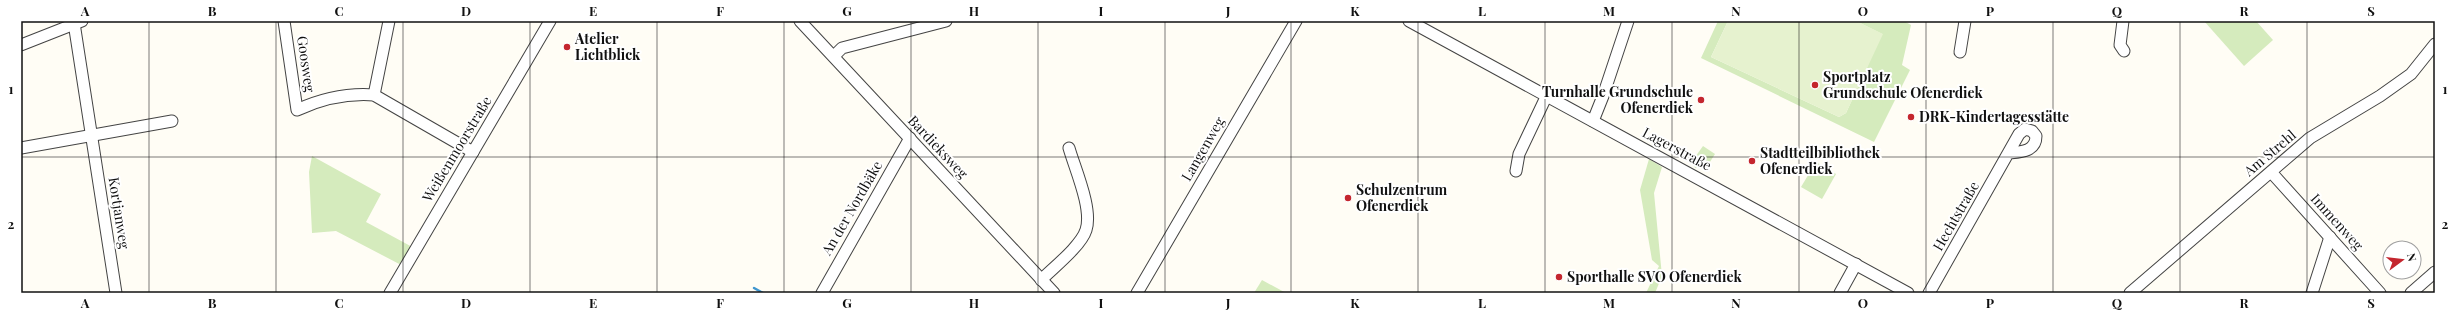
<svg xmlns="http://www.w3.org/2000/svg" width="2456" height="314" font-family="'Playfair Display',serif">
	<style>
		.green { fill: #d5ebbd }
		.pitch { fill: #e6f2cf }
		.lines { fill: none; stroke-linecap: round; stroke-linejoin: round }
		.stream { stroke: #3f96cf; stroke-width: 2.5 }
		.street-casing { stroke: #444; stroke-width: 13 }
		.street { stroke: #fff; stroke-width: 11 }
		.grid { fill: none; stroke: #111; stroke-width: 1; stroke-opacity: 0.55 }
		.poi-dot { fill: #c4262e; stroke: #fff; stroke-width: 1.5 }
		.labels { text-anchor: middle; stroke-width: 4; stroke-linejoin: round; paint-order: stroke }
		.poi-label { font-size: 14px; font-weight: bold; fill: #111; stroke: #fff; text-anchor: start }
		.street-label { font-size: 14px; fill: #111; stroke: #fff }
		.neatline { fill: none; stroke: #111; stroke-width: 1.5 }
		.grid-label { font-size: 13px; text-anchor: middle; font-weight: bold; fill: #111 }
	</style>
	<rect width="100%" height="100%" fill="#fffdf5"/>
	<!-- green -->
	<g class="green">
		<path d="M 1718,21 L 1728,21 L 1711,57 L 1839,117 L 1846,113 L 1882,34 L 1856,21 L 1904,21 L 1911,25 L 1902,65 L 1910,70 L 1874,142 L 1701,58 Z"/>
		<path d="M 2204,21 L 2256,21 L 2273,40 L 2244,66 Z"/>
		<path d="M 1703,146 L 1715,154 L 1708,165 L 1695,168 L 1693,160 Z"/>
		<path d="M 312,156 L 381,194 L 366,222 L 416,249 L 405,267 L 336,231 L 312,233 L 309,172 Z"/>
		<path d="M 1649,159 L 1662,167 L 1654,193 L 1662,276 L 1655,293 L 1646,293 L 1659,266 L 1652,260 L 1640,190 Z"/>
		<path d="M 1816,162 L 1836,174 L 1822,199 L 1801,187 Z"/>
		<path d="M 1262,280 L 1286,293 L 1254,293 Z"/>
	</g>
	<!-- pitch -->
	<path class="pitch" d="M 1728,21 L 1856,21 L 1883,34 L 1846,113 L 1839,117 L 1711,57 Z"/>
	<g class="lines">
		<!-- stream -->
		<path class="stream" d="M 754,288 L 763,293"/>
		<!-- street casing -->
		<g class="street-casing">
			<g id="street">
				<path d="M 284,21 L 297,110 C 321,99 347,93 374,95 L 473,152"/>
				<path d="M 800,21 L 1054,293"/>
				<path d="M 1409,21 L 1908,293"/>
				<path d="M 2123,21 L 2120,45 L 2124,51"/>
				<path d="M 74,23 L 116,293"/>
				<path d="M 21,45 L 82,21"/>
				<path d="M 1960,52 L 1965,21"/>
				<path d="M 834,56 L 842,48 L 946,21"/>
				<path d="M 374,95 L 389,21"/>
				<path d="M 1593,121 L 1603,96 L 1628,21"/>
				<path d="M 21,148 L 172,121"/>
				<path d="M 1516,171 L 1519,154 L 1547,95"/>
				<path d="M 2271,172 L 2380,293"/>
				<path d="M 1041,280 C 1053,268 1081,246 1086,230 C 1093,209 1075,169 1069,148"/>
				<path d="M 390,293 L 550,21"/>
				<path d="M 822,293 L 910,138"/>
				<path d="M 1137,293 L 1296,21"/>
				<path d="M 1840,293 L 1856,264"/>
				<path d="M 1929,293 L 2019,134 L 2025,129 L 2032,131 L 2036,136 C 2036,152 2020,152 2009,153"/>
				<path d="M 2130,293 L 2310,138 L 2380,96 L 2411,74 L 2435,44"/>
				<path d="M 2312,293 L 2330,237"/>
				<path d="M 2411,293 L 2435,272"/>
			</g>
		</g>
		<!-- street -->
		<use href="#street" class="street"/>
	</g>
	<!-- grid -->
	<path class="grid" d="M 149,21 L 149,293M 276,21 L 276,293M 403,21 L 403,293M 530,21 L 530,293M 657,21 L 657,293M 784,21 L 784,293M 911,21 L 911,293M 1038,21 L 1038,293M 1165,21 L 1165,293M 1291,21 L 1291,293M 1418,21 L 1418,293M 1545,21 L 1545,293M 1672,21 L 1672,293M 1799,21 L 1799,293M 1926,21 L 1926,293M 2053,21 L 2053,293M 2180,21 L 2180,293M 2307,21 L 2307,293M 21,157 L 2435,157"/>
	<!-- markers -->
	<g class="poi-dot">
		<circle cx="567" cy="47" r="4"/>
		<circle cx="1815" cy="85" r="4"/>
		<circle cx="1701" cy="100" r="4"/>
		<circle cx="1911" cy="117" r="4"/>
		<circle cx="1752" cy="161" r="4"/>
		<circle cx="1348" cy="198" r="4"/>
		<circle cx="1559" cy="277" r="4"/>
	</g>
	<g class="labels">
		<!-- poi labels -->
		<g class="poi-label">
			<text x="575" y="44">Atelier<tspan x="575" dy="16">Lichtblick</tspan></text>
			<text x="1823" y="82">Sportplatz<tspan x="1823" dy="16">Grundschule Ofenerdiek</tspan></text>
			<text x="1693" y="97" text-anchor="end">Turnhalle Grundschule<tspan x="1693" dy="16">Ofenerdiek</tspan></text>
			<text x="1919" y="122">DRK-Kindertagesstätte</text>
			<text x="1760" y="158">Stadtteilbibliothek<tspan x="1760" dy="16">Ofenerdiek</tspan></text>
			<text x="1356" y="195">Schulzentrum<tspan x="1356" dy="16">Ofenerdiek</tspan></text>
			<text x="1567" y="282">Sporthalle SVO Ofenerdiek</text>
		</g>
		<!-- street labels -->
		<g class="street-label">
			<text transform="translate(306 64) rotate(82)" y="5">Goosweg</text>
			<text transform="translate(938 147) rotate(47)" y="5">Bardieksweg</text>
			<text transform="translate(457 149) rotate(-59)" y="5">Weißenmoorstraße</text>
			<text transform="translate(1203 149) rotate(-60)" y="5">Langenweg</text>
			<text transform="translate(1677 149) rotate(28)" y="5">Lagerstraße</text>
			<text transform="translate(2270 153) rotate(-40)" y="5">Am Strehl</text>
			<text transform="translate(852 208) rotate(-60)" y="5">An der Nordbäke</text>
			<text transform="translate(119 213) rotate(81)" y="5">Kortjanweg</text>
			<text transform="translate(1956 216) rotate(-60)" y="5">Hechtstraße</text>
			<text transform="translate(2337 222) rotate(48)" y="5">Immenweg</text>
		</g>
	</g>
	<!-- border -->
	<rect width="2456" height="314" fill="none" stroke="#ffffff" stroke-width="44"/>
	<!-- north arrow -->
	<g transform="translate(2402 260) rotate(75)"><circle r="19" fill="#ffffff" stroke="#a0a0a0"/>
	<path d="M0-3L7 15L0 10L-7 15Z" fill="#c4262e"/>
	<text y="-6" font-size="11" font-weight="bold" text-anchor="middle" fill="#111111">N</text>
	</g>
	<rect x="22" y="22" width="2412" height="270" class="neatline"/>
	<g class="grid-label">
		<text x="85" y="16">A</text>
		<text x="212" y="16">B</text>
		<text x="339" y="16">C</text>
		<text x="466" y="16">D</text>
		<text x="593" y="16">E</text>
		<text x="720" y="16">F</text>
		<text x="847" y="16">G</text>
		<text x="974" y="16">H</text>
		<text x="1101" y="16">I</text>
		<text x="1228" y="16">J</text>
		<text x="1355" y="16">K</text>
		<text x="1482" y="16">L</text>
		<text x="1609" y="16">M</text>
		<text x="1736" y="16">N</text>
		<text x="1863" y="16">O</text>
		<text x="1990" y="16">P</text>
		<text x="2117" y="16">Q</text>
		<text x="2244" y="16">R</text>
		<text x="2371" y="16">S</text>
		<text x="11" y="94">1</text>
		<text x="2445" y="94">1</text>
		<text x="11" y="229">2</text>
		<text x="2445" y="229">2</text>
		<text x="85" y="308">A</text>
		<text x="212" y="308">B</text>
		<text x="339" y="308">C</text>
		<text x="466" y="308">D</text>
		<text x="593" y="308">E</text>
		<text x="720" y="308">F</text>
		<text x="847" y="308">G</text>
		<text x="974" y="308">H</text>
		<text x="1101" y="308">I</text>
		<text x="1228" y="308">J</text>
		<text x="1355" y="308">K</text>
		<text x="1482" y="308">L</text>
		<text x="1609" y="308">M</text>
		<text x="1736" y="308">N</text>
		<text x="1863" y="308">O</text>
		<text x="1990" y="308">P</text>
		<text x="2117" y="308">Q</text>
		<text x="2244" y="308">R</text>
		<text x="2371" y="308">S</text>
	</g>
</svg>
